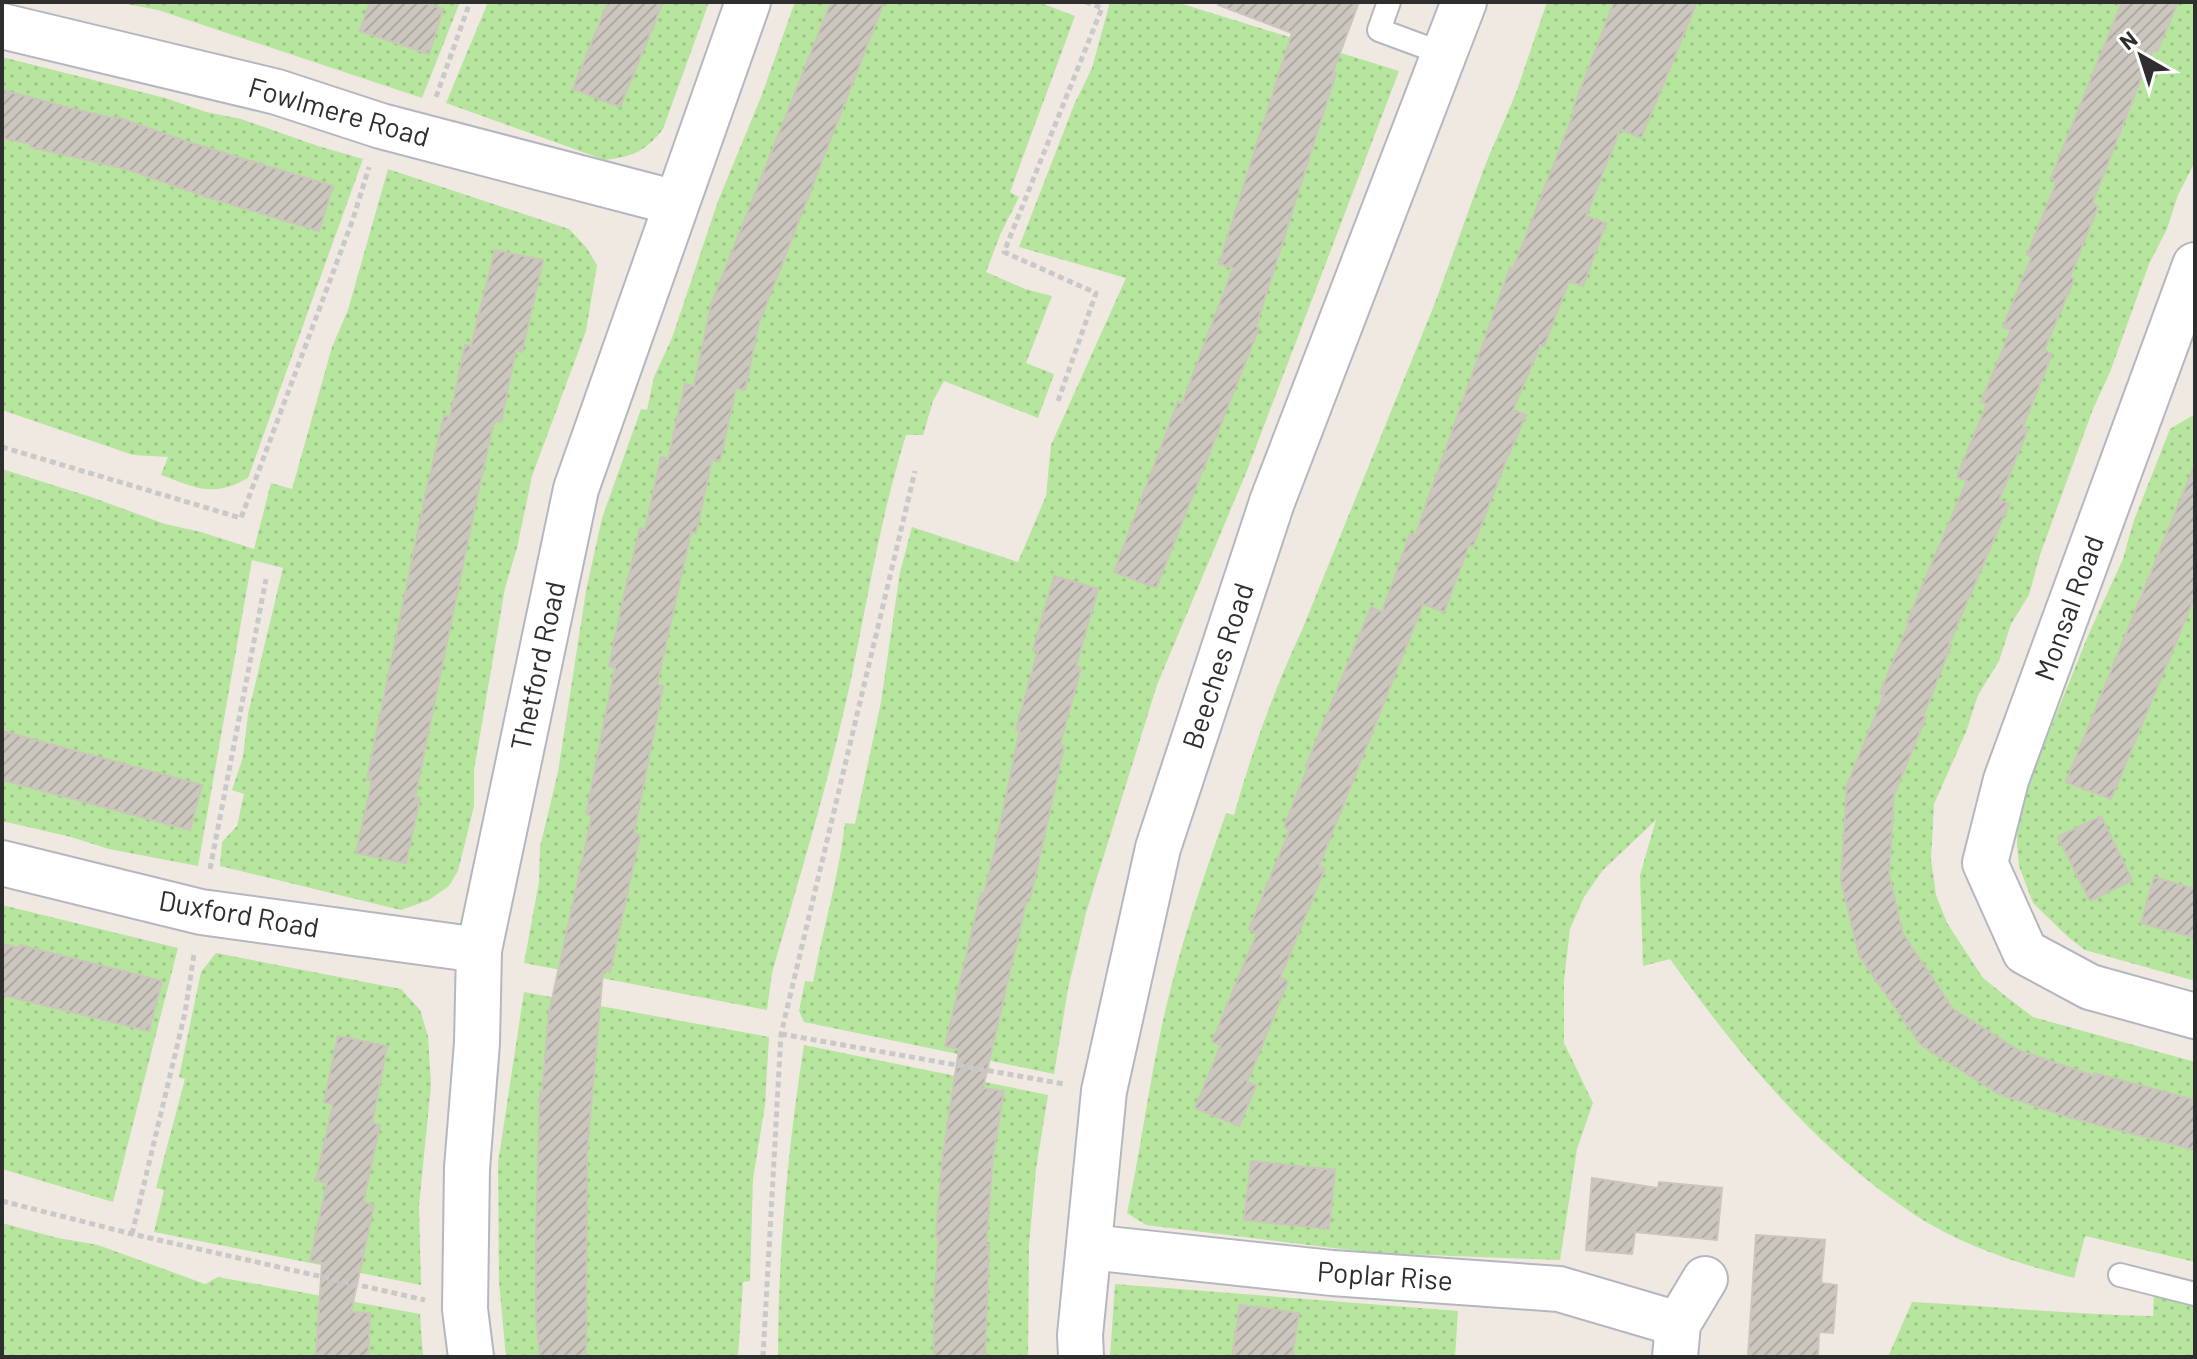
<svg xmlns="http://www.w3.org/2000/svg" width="2197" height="1359" font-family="Barlow,sans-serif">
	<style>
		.garden { fill: url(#garden-dots) }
		.building { fill: url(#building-hatch); stroke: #cbc5ba; stroke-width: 2 }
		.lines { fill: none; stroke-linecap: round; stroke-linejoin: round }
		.service-casing { stroke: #b4b7c1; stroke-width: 26 }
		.minor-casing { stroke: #b4b7c1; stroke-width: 48 }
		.path { stroke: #c9c9c9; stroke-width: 5; stroke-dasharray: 6 4; stroke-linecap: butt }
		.service { stroke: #fff; stroke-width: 22 }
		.minor { stroke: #fff; stroke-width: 44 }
		.labels { text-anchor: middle; stroke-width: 6; stroke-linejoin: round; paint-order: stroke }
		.street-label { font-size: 28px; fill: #2e2e2e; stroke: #fff }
	</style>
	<defs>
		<pattern id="garden-dots" width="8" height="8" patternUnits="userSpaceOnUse" patternTransform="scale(2)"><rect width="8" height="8" fill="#b6e59e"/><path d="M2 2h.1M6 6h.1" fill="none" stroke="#9dc588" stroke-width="1.8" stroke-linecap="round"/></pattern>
		<pattern id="building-hatch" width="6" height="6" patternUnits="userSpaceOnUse" patternTransform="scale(2)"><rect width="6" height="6" fill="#cbc7bf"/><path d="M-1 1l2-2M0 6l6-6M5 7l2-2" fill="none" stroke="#afaba4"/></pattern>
	</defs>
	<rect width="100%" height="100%" fill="#efe9e1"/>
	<!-- garden -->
	<g class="garden">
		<path d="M 116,2 L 460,2 L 422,98 L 158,10 Z"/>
		<path d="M 488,2 L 709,2 L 663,129 C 645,152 633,156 605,160 L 446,103 Z"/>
		<path d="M 795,2 L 1038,2 L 1075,16 L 1010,192 L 1019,197 L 1000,235 L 986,272 L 1025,289 L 1052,296 L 1026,363 L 1054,374 L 1038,418 L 944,381 L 933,401 L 923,435 L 906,435 C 881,515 868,597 851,679 C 830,778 800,875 772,973 L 767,1010 L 524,963 L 539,882 L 540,847 L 558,772 L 586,591 L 602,518 L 641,409 L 647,410 L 654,377 L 672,338 L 718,201 L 761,97 Z"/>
		<path d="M 1110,2 L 1176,2 L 1399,71 L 1246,473 L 1157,685 L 1086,913 L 1068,989 L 1054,1074 L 804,1022 L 799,1011 L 805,981 L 813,982 C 823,928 839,876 845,823 L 855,824 L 881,702 L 900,572 L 912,527 L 1018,562 L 1046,496 L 1051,445 L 1126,278 L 1019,247 L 1074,105 L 1092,68 Z"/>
		<path d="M 1547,2 L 2195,2 L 2195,162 L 2178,195 L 2167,229 L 2149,264 L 2110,372 L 2093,409 L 2040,555 L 2029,595 L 2011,624 L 1999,661 L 1978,695 L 1966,732 L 1934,804 L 1931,859 L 1936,895 L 1947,923 L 1983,978 L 2008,998 L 2033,1017 L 2195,1062 L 2195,1262 L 2085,1236 L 2074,1278 C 2019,1264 1963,1246 1915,1215 C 1816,1150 1738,1054 1670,959 L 1643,966 L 1640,875 L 1656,820 L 1603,870 L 1584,897 L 1570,929 L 1564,980 L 1564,1043 L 1593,1103 L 1577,1149 L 1560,1260 L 1375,1253 L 1146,1225 L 1127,1213 C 1139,1159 1146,1104 1157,1050 C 1172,969 1199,890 1226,813 L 1234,815 C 1252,751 1274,690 1302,630 L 1435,303 L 1486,163 L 1516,93 Z"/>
		<path d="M 2,57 L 165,98 L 206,112 L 241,119 L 318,146 L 363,159 L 248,478 C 212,498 197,488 161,475 L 168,457 L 133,455 L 2,410 Z"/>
		<path d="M 388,169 L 569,229 L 586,247 L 597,265 L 586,331 L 532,476 L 517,548 L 505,588 L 474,770 L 474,806 L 458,871 L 449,886 L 429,900 L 401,910 L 220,866 L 222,842 L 237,826 L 244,794 L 232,790 L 243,757 L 248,714 L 283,568 L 252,560 L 198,866 L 109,849 L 71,837 L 2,821 L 2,469 L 91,497 L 165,524 L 201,532 L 254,549 L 271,483 L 292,489 L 332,347 L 348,310 Z"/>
		<path d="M 2195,414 L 2195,981 L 2085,950 L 2068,937 L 2033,903 L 2019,866 L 2017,844 L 2018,808 L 2090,631 L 2123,559 L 2133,523 L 2170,429 Z"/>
		<path d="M 2,905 L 178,948 L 113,1202 L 2,1169 Z"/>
		<path d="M 216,953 L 401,989 L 420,1010 L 428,1036 L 431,1085 L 419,1206 L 421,1285 L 154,1232 L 164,1190 L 156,1188 L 185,1079 L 179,1077 L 201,972 Z"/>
		<path d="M 524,992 L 769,1037 L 765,1105 L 753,1179 L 750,1281 L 743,1282 L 738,1357 L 506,1357 L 499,1282 L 498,1163 Z"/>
		<path d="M 804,1045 L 1048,1095 L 1036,1169 L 1029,1246 L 1028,1357 L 778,1357 C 778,1253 788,1148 804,1045 Z"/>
		<path d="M 2,1223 L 58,1238 L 98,1245 L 205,1284 L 218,1277 L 420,1314 L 423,1357 L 2,1357 Z"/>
		<path d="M 1115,1284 L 1458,1311 L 1455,1357 L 1110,1357 Z"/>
		<path d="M 2154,1293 L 2195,1302 L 2195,1357 L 1888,1357 L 1912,1302 C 1993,1306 2072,1315 2153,1316 Z"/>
	</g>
	<!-- building -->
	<g class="building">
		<path d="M 370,2 L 422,2 L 443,9 L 429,54 L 360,31 Z"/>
		<path d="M 608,2 L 663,2 L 620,107 L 573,89 Z"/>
		<path d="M 831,2 L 884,2 L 759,323 L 745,390 L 736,388 L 720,461 L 712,459 L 696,533 L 691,532 L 657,684 L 663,686 L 634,833 L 640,835 L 610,972 L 603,971 L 587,1152 L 586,1357 L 540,1357 L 536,1318 L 536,1237 L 540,1092 L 542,1092 L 549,1013 L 592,816 L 586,814 L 615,668 L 609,666 L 623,600 L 640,528 L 645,530 L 661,457 L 668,459 L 685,384 L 694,386 L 711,305 Z"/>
		<path d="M 1219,2 L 1359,2 L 1333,72 L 1336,73 L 1256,326 L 1259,328 L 1156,588 L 1114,572 L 1178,402 L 1182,404 L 1233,268 L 1219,264 L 1292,33 L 1218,5 Z"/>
		<path d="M 1614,2 L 1697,2 L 1641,138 L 1620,129 L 1586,216 L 1606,223 L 1583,286 L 1569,281 L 1544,346 L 1540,345 L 1513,410 L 1526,415 L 1507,458 L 1473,546 L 1469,545 L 1444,612 L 1423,604 L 1319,866 L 1325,868 L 1280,978 L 1288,981 L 1247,1082 L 1256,1086 L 1239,1126 L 1195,1108 L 1221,1045 L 1212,1042 L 1257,933 L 1249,929 L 1290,830 L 1284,827 L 1308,767 L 1306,766 L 1371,607 L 1382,612 L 1410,534 L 1415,536 L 1510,268 L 1513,269 L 1575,110 L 1573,109 Z"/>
		<path d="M 2122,2 L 2178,2 L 2157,52 L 2153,50 L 2136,91 L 2092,204 L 2098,206 L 2070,277 L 2074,279 L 2044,350 L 2052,354 L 2023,426 L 2028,429 L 1999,500 L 2009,504 L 1949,644 L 1951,645 L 1923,716 L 1926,717 L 1894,794 L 1889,875 L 1903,934 L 1953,1009 L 2018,1050 L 2094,1076 L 2094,1073 L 2195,1100 L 2195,1150 L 2072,1118 L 1999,1094 L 1921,1045 L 1859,955 L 1841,880 L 1847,785 L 1884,695 L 1880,693 L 1909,623 L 1907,622 L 1967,481 L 1957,477 L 1987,404 L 1981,402 L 2011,330 L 2003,327 L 2032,256 L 2027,255 L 2057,181 L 2051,178 Z"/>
		<path d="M 2,90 L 74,109 L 117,119 L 117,117 L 185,141 L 333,186 L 319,231 L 207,197 L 126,169 L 30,147 L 31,144 L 2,138 Z"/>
		<path d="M 495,250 L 543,260 L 522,352 L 516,350 L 501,422 L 494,421 L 478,492 L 415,797 L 420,798 L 406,863 L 356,853 L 372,781 L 367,780 L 426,492 L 444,416 L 450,417 L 465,345 L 471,346 Z"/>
		<path d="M 2195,464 L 2195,596 L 2111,799 L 2066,782 Z"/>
		<path d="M 1054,576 L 1098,589 L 1076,666 L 1081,668 L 1060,745 L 1064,746 L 1039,860 L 1030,899 L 1027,898 L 983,1088 L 1004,1091 L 993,1156 L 986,1245 L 989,1245 L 985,1357 L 934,1357 L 934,1305 L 939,1236 L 936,1236 L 943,1154 L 959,1049 L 945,1046 L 981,893 L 984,894 L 995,849 L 1020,730 L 1016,729 L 1038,651 L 1033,650 Z"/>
		<path d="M 2,731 L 202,785 L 190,830 L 2,780 Z"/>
		<path d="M 2101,816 L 2132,880 L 2090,901 L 2058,837 Z"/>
		<path d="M 2154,877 L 2195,889 L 2195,938 L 2141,923 Z"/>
		<path d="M 2,944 L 19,948 L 20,945 L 162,981 L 149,1031 L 2,995 Z"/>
		<path d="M 338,1036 L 387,1046 L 372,1123 L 380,1125 L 363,1202 L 374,1205 L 351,1312 L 370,1313 L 368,1357 L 316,1357 L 322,1263 L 310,1261 L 327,1183 L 316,1180 L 333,1104 L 324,1102 Z"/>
		<path d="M 1251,1161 L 1335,1170 L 1329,1229 L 1244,1220 Z"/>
		<path d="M 1592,1178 L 1658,1188 L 1659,1182 L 1722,1188 L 1717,1240 L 1635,1232 L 1632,1254 L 1586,1250 Z"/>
		<path d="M 1756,1235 L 1825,1240 L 1821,1283 L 1837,1285 L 1833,1333 L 1819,1332 L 1818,1357 L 1748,1357 Z"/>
		<path d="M 1240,1305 L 1299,1313 L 1292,1357 L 1232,1357 Z"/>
	</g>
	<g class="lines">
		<!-- service casing -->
		<g class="service-casing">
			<g id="service">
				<path d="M 1389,2 L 1379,30 L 1444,54"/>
				<path d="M 2120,1275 L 2195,1294"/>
			</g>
		</g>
		<!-- minor casing -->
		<g class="minor-casing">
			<g id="minor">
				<path d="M 2,26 L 277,92 L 381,126 L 676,203"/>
				<path d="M 2195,265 L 2006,780 L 1985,863 L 2025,952 L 2090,987 L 2195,1016"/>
				<path d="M 2,863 L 201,912 L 479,950"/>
				<path d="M 1089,1247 L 1332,1273 L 1559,1289 L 1678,1324"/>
				<path d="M 471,1357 L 465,1309 L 467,1168 L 477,1043 L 479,950 L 576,489 L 748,2"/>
				<path d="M 1081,1357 L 1080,1335 L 1104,1091 L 1158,848 L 1272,502 L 1464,2"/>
				<path d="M 1675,1357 L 1678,1324 L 1705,1279"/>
			</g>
		</g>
		<!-- path -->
		<g class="path">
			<path d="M 436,97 L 470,2"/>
			<path d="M 1058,401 L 1096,293 L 1004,252 L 1102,8 L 1086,2"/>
			<path d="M 2,447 L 241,518 L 353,219 L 369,167"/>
			<path d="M 210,869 L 266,579"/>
			<path d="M 781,1034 L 1064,1084"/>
			<path d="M 2,1201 L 132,1234 L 425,1300"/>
			<path d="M 132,1234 L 185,1013 L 194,954"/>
			<path d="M 763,1357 L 781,1034 L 915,471"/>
		</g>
		<!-- service -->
		<use href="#service" class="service"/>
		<!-- minor -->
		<use href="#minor" class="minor"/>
	</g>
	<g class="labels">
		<!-- street labels -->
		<g class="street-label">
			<text transform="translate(339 112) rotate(16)" y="10">Fowlmere Road</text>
			<text transform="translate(2069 608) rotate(-70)" y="10">Monsal Road</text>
			<text transform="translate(538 666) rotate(-78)" y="10">Thetford Road</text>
			<text transform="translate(1218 666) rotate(-72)" y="10">Beeches Road</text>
			<text transform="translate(239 914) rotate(10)" y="10">Duxford Road</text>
			<text transform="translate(1385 1276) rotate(4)" y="10">Poplar Rise</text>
		</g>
	</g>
	<!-- border -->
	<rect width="2197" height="1359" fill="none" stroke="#2e2e2e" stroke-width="8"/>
	<!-- north arrow -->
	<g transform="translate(2141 56) rotate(321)" stroke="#ffffff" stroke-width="6" paint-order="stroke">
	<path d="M0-6L14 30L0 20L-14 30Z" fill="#2e2e2e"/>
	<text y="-12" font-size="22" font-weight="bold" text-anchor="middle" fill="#2e2e2e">N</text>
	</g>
</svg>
